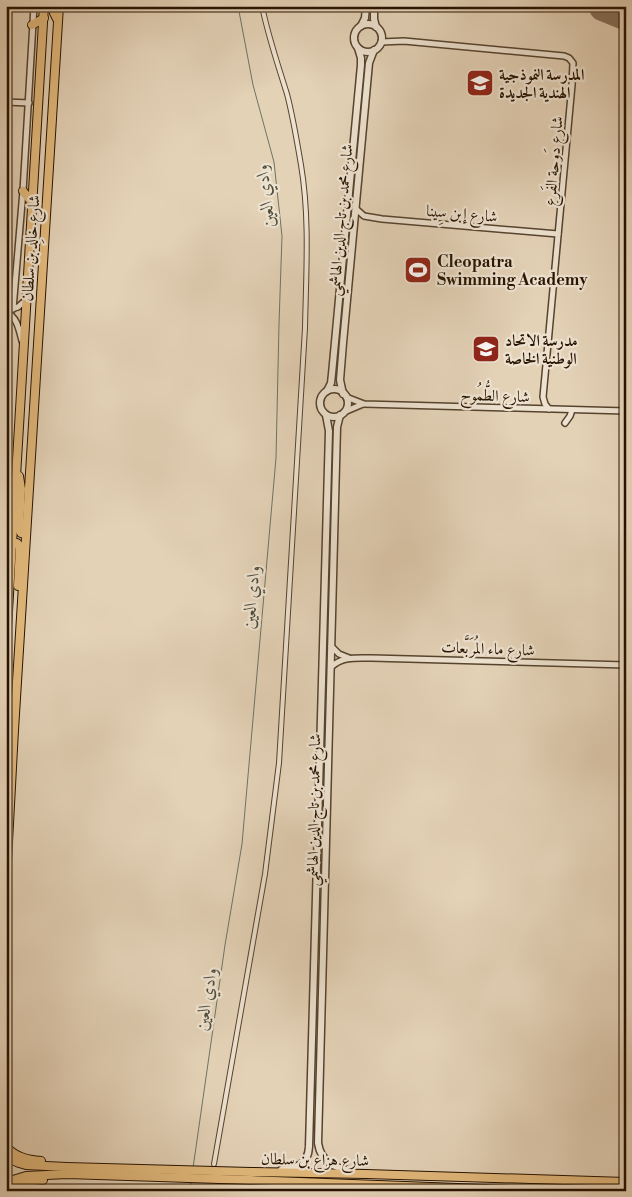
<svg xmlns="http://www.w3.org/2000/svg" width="632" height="1197" font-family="'Libre Bodoni',Amiri,serif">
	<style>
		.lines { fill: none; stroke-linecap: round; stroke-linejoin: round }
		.stream { stroke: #6a7666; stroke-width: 1 }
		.runway { stroke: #86725c; stroke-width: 31 }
		.pedestrian-casing { stroke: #56432e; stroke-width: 6 }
		.minor-casing { stroke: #56432e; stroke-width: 8 }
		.tertiary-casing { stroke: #56432e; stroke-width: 9 }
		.primary-casing { stroke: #271300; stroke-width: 10 }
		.pedestrian { stroke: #ede2d0; stroke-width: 4 }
		.minor { stroke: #ede2d0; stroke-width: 5 }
		.tertiary { stroke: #ede2d0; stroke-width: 6 }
		.primary { stroke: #e2b97c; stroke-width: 8 }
		.labels { text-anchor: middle; stroke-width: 4.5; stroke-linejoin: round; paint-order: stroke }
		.poi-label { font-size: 16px; font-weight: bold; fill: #271300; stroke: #ede2d0; text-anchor: start }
		.street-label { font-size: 16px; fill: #271300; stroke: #ede2d0 }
		.water-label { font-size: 18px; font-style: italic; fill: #4e4d3c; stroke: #ede2d0 }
	</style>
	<rect width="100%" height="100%" fill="#e4d2b7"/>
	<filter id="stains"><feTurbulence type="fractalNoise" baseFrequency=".004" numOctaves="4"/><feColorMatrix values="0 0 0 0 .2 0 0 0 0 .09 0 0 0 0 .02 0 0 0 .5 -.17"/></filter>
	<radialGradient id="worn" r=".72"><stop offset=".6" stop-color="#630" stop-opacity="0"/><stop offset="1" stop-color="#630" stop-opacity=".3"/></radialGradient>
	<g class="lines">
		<!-- stream -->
		<g class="stream">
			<path d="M 193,1168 L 225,945 L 242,844 L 276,458 L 279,324 L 282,236 L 274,162 L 253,85 L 238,6"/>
			<path d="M 190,1191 L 191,1182"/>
		</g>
		<!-- runway -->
		<path class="runway" d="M 604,6 L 626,15"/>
		<!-- pedestrian casing -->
		<g class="pedestrian-casing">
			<path id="pedestrian" d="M 214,1164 L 265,874 L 279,763 L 305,328 C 306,274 310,218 301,165 C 297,141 293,117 287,94 C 278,65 268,36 262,6"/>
		</g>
		<!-- minor casing -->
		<g class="minor-casing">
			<g id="minor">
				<path d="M 381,42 L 404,41 L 564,56 L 569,58 L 573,63 L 572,85 L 543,397 L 545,404 L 549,409"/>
				<path d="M 6,102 L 29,103"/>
				<path d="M 355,208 L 364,216 L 382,219 L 558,234"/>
				<path d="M 11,309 L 18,307 L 27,299"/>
				<path d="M 13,309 L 23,191 L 34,6"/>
				<path d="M 6,312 C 17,317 19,329 22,341"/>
				<path d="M 346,397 L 364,404 L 626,411"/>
				<path d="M 344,412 L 363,404"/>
				<path d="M 565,423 L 570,416 L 572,410"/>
				<path d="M 331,646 L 339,654 L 349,658"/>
				<path d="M 331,667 C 343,656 357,658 372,658 L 626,665"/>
				<path d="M 363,1187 L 378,1189 L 416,1191"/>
			</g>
		</g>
		<!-- tertiary casing -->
		<g class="tertiary-casing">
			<g id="tertiary">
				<path d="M 374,6 L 374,19 L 376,27"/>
				<circle cx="368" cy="38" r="14"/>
				<path d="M 361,26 L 365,18 L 366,6"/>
				<circle cx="334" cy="403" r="14"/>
				<path d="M 327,391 L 331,383 L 332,374 L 361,65 L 361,58 L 358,48"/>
				<path d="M 343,394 L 340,380 L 343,343 L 369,63 L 374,50"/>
				<path d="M 340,415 L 337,427 L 318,1143 C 321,1163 335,1168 352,1171"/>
				<path d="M 281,1170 C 296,1168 308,1165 309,1147 L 329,431 L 326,415"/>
			</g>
		</g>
		<!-- primary casing -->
		<g class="primary-casing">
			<g id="primary">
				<path d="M 53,6 L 54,13 L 57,19"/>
				<path d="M 32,25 L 44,18"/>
				<path d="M 23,191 L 33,204"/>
				<path d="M 19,476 L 21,489 L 19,529 L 21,533 L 26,534"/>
				<path d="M 12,543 L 17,543 L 20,547 L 18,586"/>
				<path d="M 6,645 L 44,6"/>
				<path d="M 6,880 L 14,730 L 59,6"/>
				<path d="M 6,1147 C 16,1157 27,1160 41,1161"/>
				<path d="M 6,1157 L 19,1163 L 26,1165 L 67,1167 L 251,1172 L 366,1174 L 626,1182"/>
				<path d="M 6,1165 L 6,1172"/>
				<path d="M 6,1182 L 26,1176 L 67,1174 L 250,1180 L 537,1191"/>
				<path d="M 7,1191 C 18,1183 29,1181 43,1180"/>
			</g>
		</g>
		<!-- pedestrian -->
		<use href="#pedestrian" class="pedestrian"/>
		<!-- minor -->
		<use href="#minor" class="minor"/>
		<!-- tertiary -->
		<use href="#tertiary" class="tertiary"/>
		<!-- primary -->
		<use href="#primary" class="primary"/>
	</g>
	<!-- icons -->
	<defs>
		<g id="school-square" transform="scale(1.4375)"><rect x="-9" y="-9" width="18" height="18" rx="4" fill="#8f2418" stroke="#ede2d0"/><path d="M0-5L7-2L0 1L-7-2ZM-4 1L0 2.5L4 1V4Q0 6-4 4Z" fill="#fff"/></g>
		<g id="stadium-square" transform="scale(1.4375)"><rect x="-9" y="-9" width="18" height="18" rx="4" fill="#8f2418" stroke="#ede2d0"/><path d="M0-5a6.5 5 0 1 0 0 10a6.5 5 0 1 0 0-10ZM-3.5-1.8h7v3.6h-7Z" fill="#fff"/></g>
	</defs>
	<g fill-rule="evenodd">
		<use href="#school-square" x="480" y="83"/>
		<use href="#stadium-square" x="418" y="270"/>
		<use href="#school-square" x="486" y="349"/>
	</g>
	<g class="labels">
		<!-- poi labels -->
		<g class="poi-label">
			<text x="499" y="80">المدرسة النموذجية<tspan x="499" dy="18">الهندية الجديدة</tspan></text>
			<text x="437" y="267">Cleopatra<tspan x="437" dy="18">Swimming Academy</tspan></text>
			<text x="505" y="346">مدرسة الاتحاد<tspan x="505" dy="18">الوطنية الخاصة</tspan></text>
		</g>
		<!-- street labels -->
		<g class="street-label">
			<text transform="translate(553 161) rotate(-85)" y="6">شارع دَوحة الفَرع</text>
			<text transform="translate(462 213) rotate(5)" y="6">شارع إبن سِينا</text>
			<text transform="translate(340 220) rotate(-85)" y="6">شارع محمد بن تاج الدين الهاشمي</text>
			<text transform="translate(30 248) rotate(-86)" y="6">شارع خالِد بن سلطان</text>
			<text transform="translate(495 395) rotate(2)" y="6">شارع الطُّمُوح</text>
			<text transform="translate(488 648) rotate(2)" y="6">شارع ماء المُرَبَّعات</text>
			<text transform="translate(313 810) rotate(-89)" y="6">شارع محمد بن تاج الدين الهاشمي</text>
			<text transform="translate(315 1159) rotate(1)" y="6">شارع هزاع بن سلطان</text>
		</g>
		<!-- water labels -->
		<g class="water-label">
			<text transform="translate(265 196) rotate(-97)" y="6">وادي العين</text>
			<text transform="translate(251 597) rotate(-85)" y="6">وادي العين</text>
			<text transform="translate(206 999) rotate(-81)" y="6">وادي العين</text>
		</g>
	</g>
	<!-- margin -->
	<rect width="632" height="1197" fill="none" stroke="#e4d2b7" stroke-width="25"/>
	<rect x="8" y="8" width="617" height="1182" fill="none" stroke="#271300" stroke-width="2.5"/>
	<rect x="12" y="12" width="607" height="1172" fill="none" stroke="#271300"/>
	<rect width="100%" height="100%" filter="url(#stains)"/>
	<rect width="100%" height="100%" fill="url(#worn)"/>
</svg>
